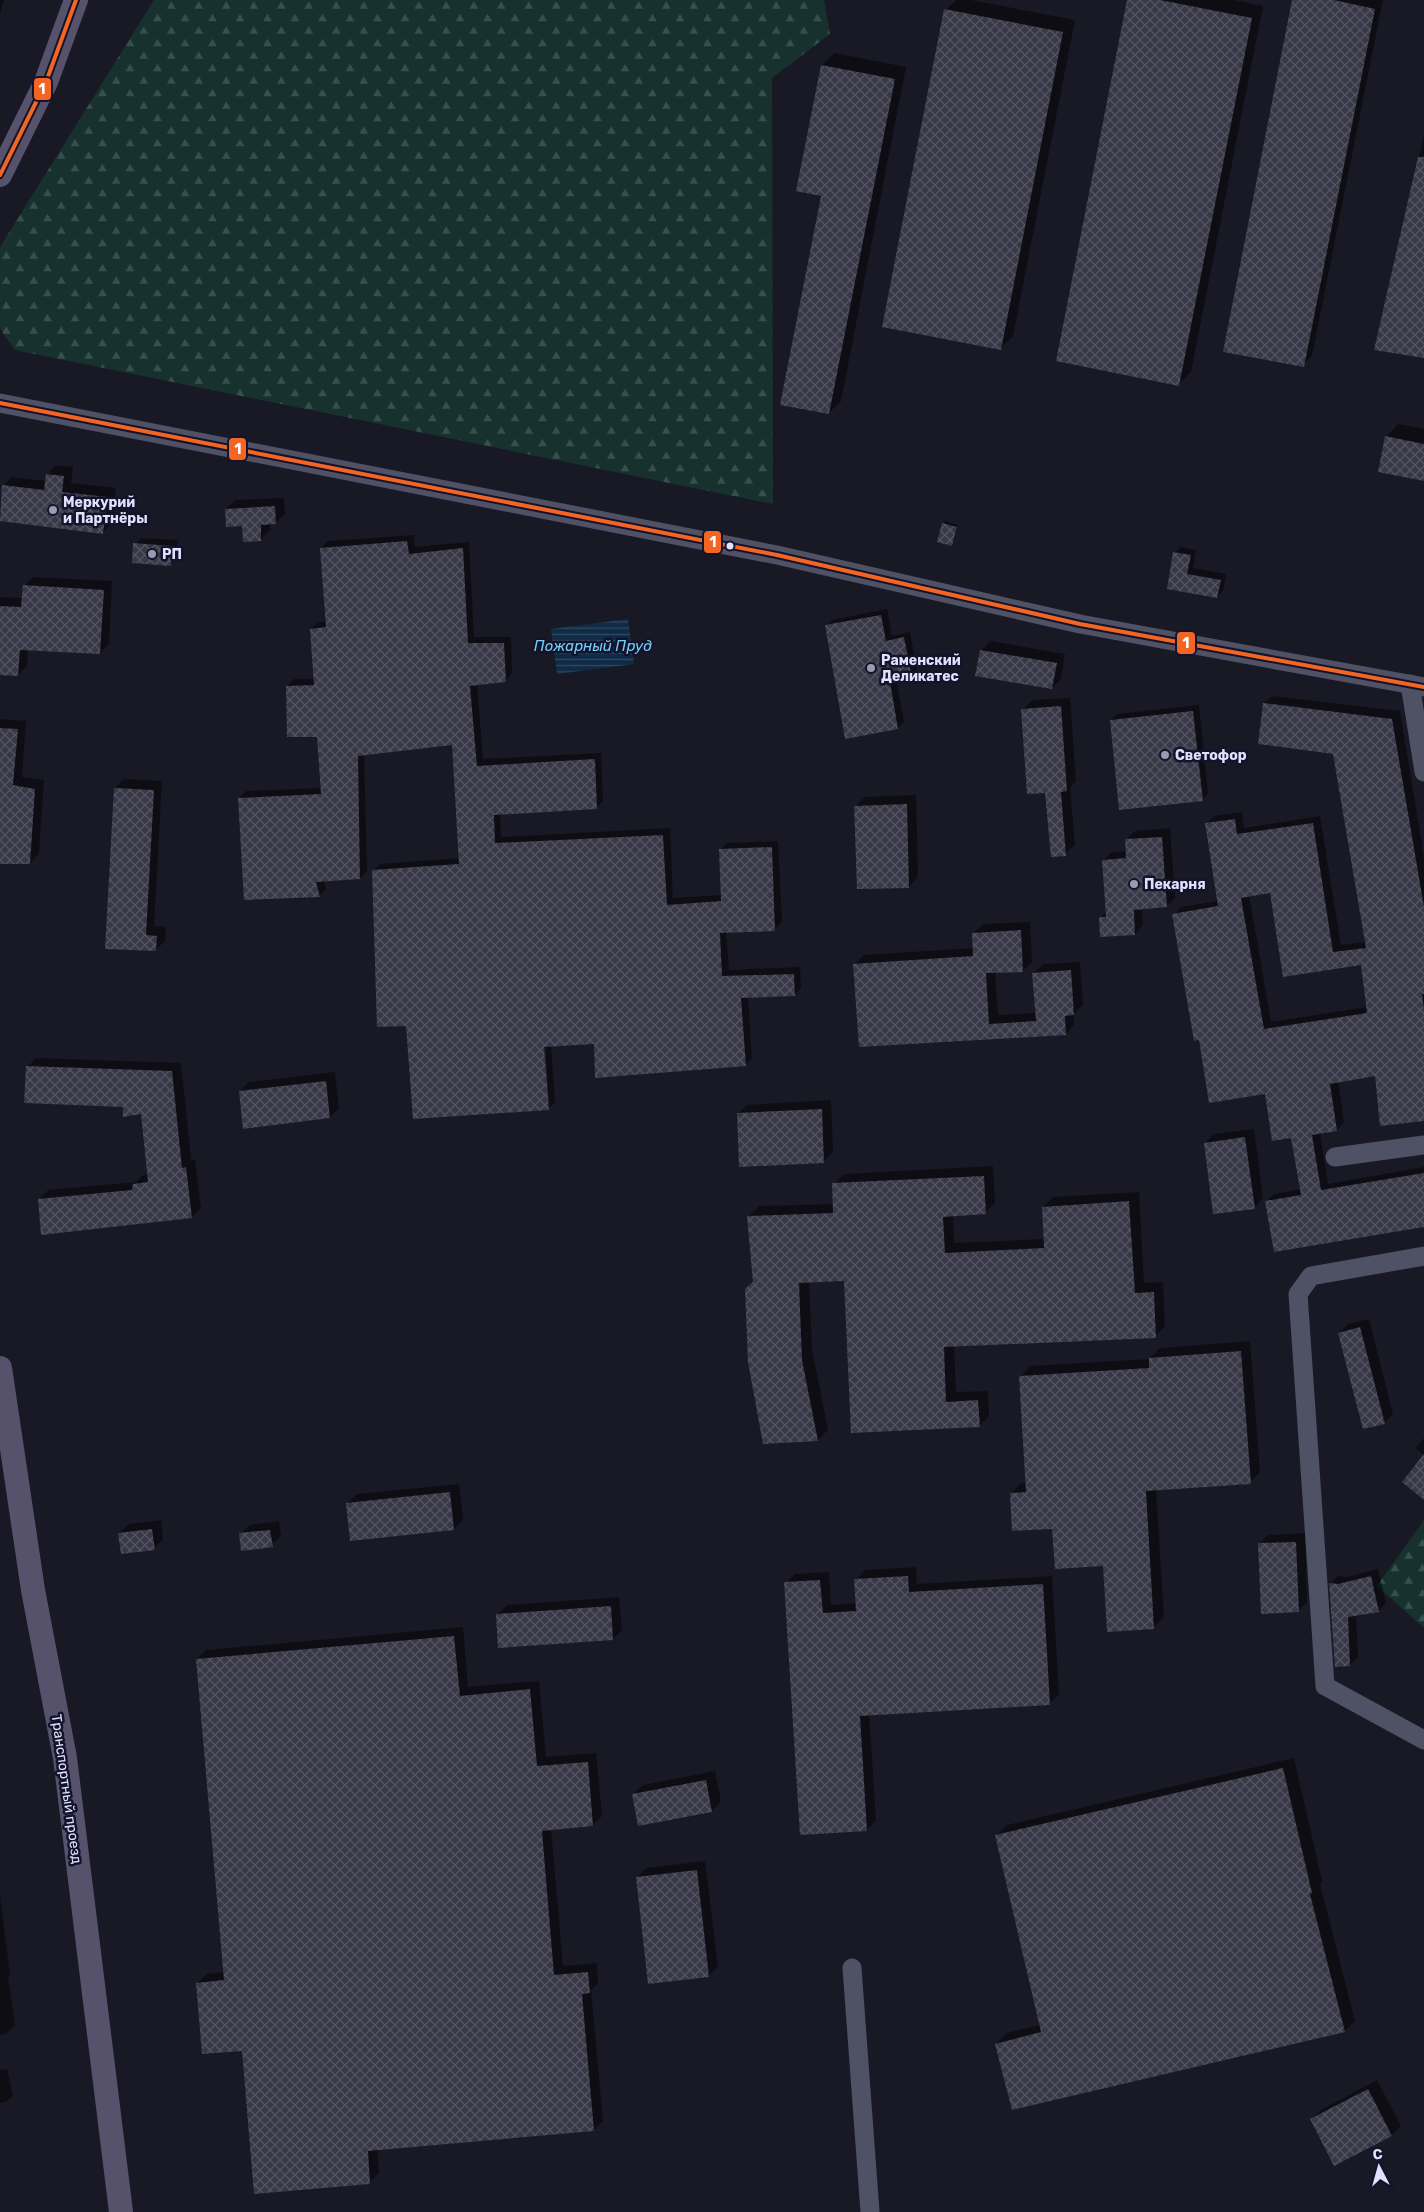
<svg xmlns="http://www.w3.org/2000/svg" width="1424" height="2212" font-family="Rubik,sans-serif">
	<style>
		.forest { fill: url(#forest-firs) }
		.water { fill: url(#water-rules) }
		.shadow { fill: #0007; fill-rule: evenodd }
		.building { fill: url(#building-cross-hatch); fill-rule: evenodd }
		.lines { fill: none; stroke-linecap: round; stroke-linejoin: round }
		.minor { stroke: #4f5165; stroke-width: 19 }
		.major { stroke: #56526b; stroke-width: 24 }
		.bus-1-casing { stroke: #13132b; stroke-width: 8 }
		.bus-1 { stroke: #f26522; stroke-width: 4 }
		.poi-dot { fill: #9a9bb1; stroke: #13132b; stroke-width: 2 }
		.bus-dot { fill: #dfe1fd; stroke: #13132b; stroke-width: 2 }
		.labels { text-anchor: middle; stroke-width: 5; stroke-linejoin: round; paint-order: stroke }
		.poi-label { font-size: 14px; font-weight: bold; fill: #dfe1fd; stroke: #13132b; text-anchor: start }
		.street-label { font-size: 14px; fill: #dfe1fd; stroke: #13132b }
		.water-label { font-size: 15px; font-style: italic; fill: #74cff7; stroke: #13132b }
		.line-badge { stroke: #13132b; stroke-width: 2 }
		.badge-label { font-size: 14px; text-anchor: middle; font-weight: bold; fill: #fff }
	</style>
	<defs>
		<pattern id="forest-firs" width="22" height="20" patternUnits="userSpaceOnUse" patternTransform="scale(1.25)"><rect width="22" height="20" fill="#16312e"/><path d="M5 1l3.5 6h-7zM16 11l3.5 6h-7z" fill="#374f4d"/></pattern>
		<pattern id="water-rules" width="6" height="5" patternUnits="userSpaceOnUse" patternTransform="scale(1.25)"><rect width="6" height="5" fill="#102b46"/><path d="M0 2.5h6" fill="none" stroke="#324962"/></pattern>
		<pattern id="building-cross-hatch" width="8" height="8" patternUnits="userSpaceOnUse" patternTransform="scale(1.25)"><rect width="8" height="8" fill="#383846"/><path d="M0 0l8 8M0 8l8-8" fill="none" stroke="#545462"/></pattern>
	</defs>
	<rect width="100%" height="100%" fill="#191925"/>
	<!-- forest -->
	<g class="forest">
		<path d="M 154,0 L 824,0 L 830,34 L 772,78 L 773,504 L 15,350 L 0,329 L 0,247 Z"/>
		<path d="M 1424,1520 L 1424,1628 L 1377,1586 Z"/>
	</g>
	<!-- water -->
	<path class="water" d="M 628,619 L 634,664 L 557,674 L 551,629 Z"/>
	<!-- shadow -->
	<g class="shadow">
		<path d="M 0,0 L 4,0 L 0,14 Z"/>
		<path d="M 956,0 L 971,0 L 1075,20 L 1013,336 L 1000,349 L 946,10 Z"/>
		<path d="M 1128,0 L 1234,0 L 1263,6 L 1191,372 L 1179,384 Z"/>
		<path d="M 1293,0 L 1383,0 L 1312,356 L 1303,365 Z"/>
		<path d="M 835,53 L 906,67 L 841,401 L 829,413 L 823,195 L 822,65 Z"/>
		<path d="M 1424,135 L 1424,357 L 1376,349 Z"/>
		<path d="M 1398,424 L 1424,429 L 1424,479 L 1386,437 Z"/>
		<path d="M 56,465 L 73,467 L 71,483 L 116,488 L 112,523 L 103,532 L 0,520 L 3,486 L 12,477 L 46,481 L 47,475 Z"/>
		<path d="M 284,498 L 285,514 L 275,523 L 270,524 L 270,530 L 261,539 L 226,509 L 235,500 Z"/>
		<path d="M 945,521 L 958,525 L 954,542 L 951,545 L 943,524 Z"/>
		<path d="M 414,535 L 415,547 L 469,542 L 474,637 L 511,637 L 512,674 L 505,681 L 477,684 L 483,759 L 601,753 L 603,801 L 596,808 L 500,813 L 501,837 L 670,828 L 673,898 L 722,895 L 720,850 L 727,843 L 778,841 L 782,922 L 775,929 L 726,931 L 729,970 L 800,967 L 801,988 L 794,995 L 748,997 L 752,1058 L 745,1065 L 596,1042 L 551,1045 L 555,1102 L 548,1109 L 408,1024 L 373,871 L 380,864 L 460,858 L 453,744 L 364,754 L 367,871 L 360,878 L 324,880 L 326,889 L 319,896 L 239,798 L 246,791 L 321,788 L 318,736 L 287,686 L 294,679 L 315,679 L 311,629 L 318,622 L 327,622 L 321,548 L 328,541 ZM 545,1040 L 549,1104 L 547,1104 L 543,1041 Z"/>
		<path d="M 141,538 L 178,540 L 176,558 L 171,564 L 135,544 Z"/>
		<path d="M 1180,547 L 1196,550 L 1193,568 L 1226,574 L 1223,591 L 1217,597 L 1168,588 L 1175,553 Z"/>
		<path d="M 33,577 L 112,581 L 109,644 L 100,653 L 28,649 L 27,666 L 18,675 L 0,674 L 0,597 L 23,598 L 24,586 Z"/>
		<path d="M 887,609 L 892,636 L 910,632 L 917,671 L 911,676 L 896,679 L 904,722 L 898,728 L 846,737 L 826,626 L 832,620 Z"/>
		<path d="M 990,641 L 1065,654 L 1061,679 L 1052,688 L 981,651 Z"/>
		<path d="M 1272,696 L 1400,711 L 1424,857 L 1424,1120 L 1376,1075 L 1338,1081 L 1344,1122 L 1337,1130 L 1320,1133 L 1328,1184 L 1424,1167 L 1424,1225 L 1267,1201 L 1274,1194 L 1301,1189 L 1292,1137 L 1266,1092 L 1200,1039 L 1174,915 L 1181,907 L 1219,901 L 1206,824 L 1214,816 L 1242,812 L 1244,828 L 1320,816 L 1341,945 L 1366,942 L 1334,752 L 1264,703 ZM 1271,891 L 1284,975 L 1362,963 L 1367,1007 L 1271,1022 L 1249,895 Z"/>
		<path d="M 1070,698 L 1076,781 L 1070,787 L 1075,845 L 1065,854 L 1023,710 L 1032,700 Z"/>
		<path d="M 1199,705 L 1208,794 L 1202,800 L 1111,720 L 1117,714 Z"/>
		<path d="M 0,719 L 26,721 L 22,777 L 44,780 L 39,853 L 30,863 L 0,863 Z"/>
		<path d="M 124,779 L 162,781 L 154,926 L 166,927 L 165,941 L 156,950 L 106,947 L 115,788 Z"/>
		<path d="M 916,795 L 918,877 L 909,887 L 855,806 L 865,797 Z"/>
		<path d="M 1170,828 L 1175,898 L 1167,906 L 1142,908 L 1143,925 L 1135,934 L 1100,918 L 1107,911 L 1103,861 L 1112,852 L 1127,851 L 1126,840 L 1135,831 Z"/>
		<path d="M 1030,922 L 1032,962 L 1023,971 L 995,972 L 998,1015 L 1036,1013 L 1034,973 L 1043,964 L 1080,962 L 1083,1005 L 1074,1014 L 1074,1025 L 1066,1034 L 860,1046 L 855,964 L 864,955 L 974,948 L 974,933 L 983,924 Z"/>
		<path d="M 36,1058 L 181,1063 L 191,1160 L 195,1159 L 201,1208 L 192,1217 L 42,1233 L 39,1199 L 48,1190 L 136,1182 L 143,1175 L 148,1175 L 143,1113 L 27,1067 Z"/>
		<path d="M 335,1072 L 339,1108 L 330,1117 L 240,1091 L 249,1082 Z"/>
		<path d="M 831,1100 L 833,1152 L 824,1161 L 738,1114 L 747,1105 Z"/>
		<path d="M 1254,1129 L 1263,1198 L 1254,1208 L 1205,1143 L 1214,1134 Z"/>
		<path d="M 993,1166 L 995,1203 L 985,1213 L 953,1215 L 954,1243 L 1045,1239 L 1043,1207 L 1053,1197 L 1139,1192 L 1144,1283 L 1163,1282 L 1165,1326 L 1155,1336 L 954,1345 L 956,1392 L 988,1391 L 989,1416 L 979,1426 L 852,1431 L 845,1280 L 809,1281 L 812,1349 L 828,1430 L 818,1440 L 764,1443 L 749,1216 L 759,1206 L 834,1204 L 834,1184 L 844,1174 Z"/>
		<path d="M 1369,1319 L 1393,1414 L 1384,1423 L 1339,1333 L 1348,1324 Z"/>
		<path d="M 1250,1341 L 1260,1472 L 1250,1482 L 1156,1489 L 1164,1617 L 1154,1627 L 1104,1564 L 1011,1494 L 1021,1483 L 1027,1483 L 1020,1377 L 1030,1366 L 1149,1359 L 1160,1348 Z"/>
		<path d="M 1424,1438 L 1424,1455 L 1416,1448 Z"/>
		<path d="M 459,1484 L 463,1519 L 454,1529 L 347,1504 L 357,1494 Z"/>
		<path d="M 161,1520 L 163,1539 L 154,1549 L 119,1533 L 129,1524 Z"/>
		<path d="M 279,1521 L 281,1536 L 272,1545 L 240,1534 L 250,1525 Z"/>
		<path d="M 1305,1533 L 1307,1602 L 1298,1611 L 1259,1544 L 1268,1535 Z"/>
		<path d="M 916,1567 L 917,1584 L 1052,1576 L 1059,1694 L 1050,1703 L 869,1714 L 876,1821 L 866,1830 L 786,1583 L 795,1574 L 829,1572 L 831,1605 L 857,1603 L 856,1580 L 865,1570 Z"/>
		<path d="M 1378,1569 L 1386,1603 L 1379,1610 L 1356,1614 L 1358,1657 L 1350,1665 L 1330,1584 L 1338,1576 L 1347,1577 Z"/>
		<path d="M 619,1597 L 622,1630 L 613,1639 L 497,1615 L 507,1605 Z"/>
		<path d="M 463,1627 L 468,1687 L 539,1681 L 546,1757 L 596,1753 L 602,1816 L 593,1825 L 551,1829 L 563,1966 L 597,1963 L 598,1983 L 591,1990 L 603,2121 L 594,2130 L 377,2149 L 379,2173 L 370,2182 L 243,2049 L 197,1983 L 207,1974 L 225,1972 L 197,1659 L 206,1650 Z"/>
		<path d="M 1294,1758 L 1322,1881 L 1320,1884 L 1355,2021 L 1345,2031 L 996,2044 L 1007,2033 L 1040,2025 L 996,1836 L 1007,1825 Z"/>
		<path d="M 715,1771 L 721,1801 L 712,1811 L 633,1794 L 643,1785 Z"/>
		<path d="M 705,1861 L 718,1967 L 708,1976 L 637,1877 L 646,1868 Z"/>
		<path d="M 0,1895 L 10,1975 L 8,1977 L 15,2025 L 6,2034 L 0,2035 Z"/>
		<path d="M 7,2069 L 13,2096 L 7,2101 L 0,2103 L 0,2070 Z"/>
		<path d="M 1377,2080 L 1401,2126 L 1392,2135 L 1335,2164 L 1311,2119 L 1321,2110 Z"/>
	</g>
	<!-- building -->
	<g class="building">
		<path d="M 1127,0 L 1160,0 L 1252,18 L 1179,386 L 1056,361 Z"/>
		<path d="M 1292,0 L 1334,0 L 1375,9 L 1304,367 L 1223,352 Z"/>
		<path d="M 944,9 L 1063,32 L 1001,350 L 882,327 Z"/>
		<path d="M 821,65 L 895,79 L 829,414 L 780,405 L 821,196 L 796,191 Z"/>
		<path d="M 1418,157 L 1424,157 L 1424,358 L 1374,350 Z"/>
		<path d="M 1385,436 L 1424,444 L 1424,481 L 1378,472 Z"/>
		<path d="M 46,474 L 64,476 L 62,492 L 108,497 L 103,534 L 0,521 L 2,485 L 44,490 Z"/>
		<path d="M 275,506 L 276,524 L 261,525 L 261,541 L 243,542 L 242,526 L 226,527 L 225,509 Z"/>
		<path d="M 942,523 L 957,527 L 952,546 L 937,542 Z"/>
		<path d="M 407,541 L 409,554 L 463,548 L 468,643 L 504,643 L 506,682 L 470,686 L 477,766 L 595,759 L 597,809 L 494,815 L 495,843 L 663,835 L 667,905 L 721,901 L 719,849 L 772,847 L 775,931 L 720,933 L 722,976 L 794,974 L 795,996 L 741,998 L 746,1066 L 595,1078 L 594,1044 L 544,1047 L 549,1110 L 413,1119 L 406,1026 L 377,1027 L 372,870 L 459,864 L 452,745 L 358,756 L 360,879 L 316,882 L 320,897 L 244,900 L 238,798 L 321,794 L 317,737 L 287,737 L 286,686 L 314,685 L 310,629 L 326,627 L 320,548 Z"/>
		<path d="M 133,543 L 172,546 L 171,566 L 132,563 Z"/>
		<path d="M 1173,552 L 1191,555 L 1187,574 L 1221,580 L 1217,598 L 1167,589 Z"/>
		<path d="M 23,585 L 104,590 L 100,654 L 20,650 L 18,676 L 0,675 L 0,606 L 21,607 Z"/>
		<path d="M 881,615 L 886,641 L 904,637 L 912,678 L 890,682 L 898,729 L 845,739 L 825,625 Z"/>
		<path d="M 980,650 L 1057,663 L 1052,689 L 975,676 Z"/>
		<path d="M 1263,703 L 1392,719 L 1424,907 L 1424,994 L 1422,994 L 1424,1010 L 1424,1121 L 1380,1126 L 1375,1076 L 1330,1084 L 1337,1131 L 1312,1135 L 1321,1190 L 1424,1173 L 1424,1227 L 1274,1252 L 1265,1201 L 1301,1195 L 1291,1138 L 1272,1141 L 1265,1094 L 1209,1103 L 1199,1040 L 1194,1041 L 1172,914 L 1218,906 L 1205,823 L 1235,819 L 1237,834 L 1313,823 L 1333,952 L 1366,948 L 1333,754 L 1258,744 ZM 1270,893 L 1283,977 L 1361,965 L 1367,1013 L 1264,1029 L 1241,898 Z"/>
		<path d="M 1061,706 L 1067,791 L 1061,792 L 1066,856 L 1051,857 L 1045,793 L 1027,794 L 1021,709 Z"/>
		<path d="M 1193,711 L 1203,801 L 1119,810 L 1110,720 Z"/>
		<path d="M 0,728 L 18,729 L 13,785 L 35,789 L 30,864 L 0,864 Z"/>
		<path d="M 114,788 L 154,790 L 146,935 L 157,936 L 156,951 L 105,949 Z"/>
		<path d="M 907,804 L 909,888 L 857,889 L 854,806 Z"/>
		<path d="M 1162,837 L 1167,907 L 1134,910 L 1135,935 L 1100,937 L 1099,917 L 1106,917 L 1102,860 L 1126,858 L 1125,839 Z"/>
		<path d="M 1021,930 L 1023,972 L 986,973 L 989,1024 L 1036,1021 L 1032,973 L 1071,970 L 1074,1015 L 1065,1016 L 1066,1035 L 859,1047 L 853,964 L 973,956 L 972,933 Z"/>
		<path d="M 26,1066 L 172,1071 L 182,1168 L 186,1167 L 192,1218 L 41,1235 L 38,1199 L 132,1190 L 133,1184 L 148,1182 L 141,1114 L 123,1117 L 123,1107 L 24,1103 Z"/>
		<path d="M 326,1081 L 330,1118 L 243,1129 L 239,1091 Z"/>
		<path d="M 822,1109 L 824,1163 L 739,1167 L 737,1113 Z"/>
		<path d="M 1245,1137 L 1255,1209 L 1213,1214 L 1204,1143 Z"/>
		<path d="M 984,1176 L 986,1214 L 943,1217 L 945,1253 L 1044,1248 L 1042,1207 L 1129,1201 L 1135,1293 L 1154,1292 L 1156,1338 L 944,1347 L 946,1402 L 978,1400 L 980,1427 L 851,1433 L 844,1281 L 799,1283 L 802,1360 L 818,1441 L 763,1444 L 748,1362 L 745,1289 L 753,1282 L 747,1216 L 833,1213 L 832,1183 Z"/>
		<path d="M 1360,1327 L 1385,1424 L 1363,1429 L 1338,1333 Z"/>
		<path d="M 1241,1351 L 1251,1484 L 1146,1491 L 1154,1629 L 1107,1632 L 1103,1566 L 1055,1569 L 1052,1529 L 1012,1531 L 1010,1493 L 1026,1492 L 1019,1376 L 1149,1368 L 1149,1358 Z"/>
		<path d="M 1424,1454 L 1424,1500 L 1402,1482 Z"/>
		<path d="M 450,1492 L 454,1530 L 350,1541 L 346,1503 Z"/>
		<path d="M 152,1529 L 155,1550 L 121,1554 L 118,1533 Z"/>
		<path d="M 270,1530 L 273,1547 L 241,1551 L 239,1533 Z"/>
		<path d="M 1296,1542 L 1299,1612 L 1261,1614 L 1258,1543 Z"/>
		<path d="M 908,1576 L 909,1592 L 1043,1584 L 1050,1705 L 860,1716 L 867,1831 L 800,1835 L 784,1582 L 820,1580 L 823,1613 L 856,1611 L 854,1579 Z"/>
		<path d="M 1371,1576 L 1379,1612 L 1348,1617 L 1350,1666 L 1335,1667 L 1329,1583 L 1338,1584 Z"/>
		<path d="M 611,1606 L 613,1640 L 498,1648 L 496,1614 Z"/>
		<path d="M 454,1636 L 460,1696 L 530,1689 L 537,1766 L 588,1762 L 593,1826 L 542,1831 L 554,1975 L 588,1972 L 590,1993 L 582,1994 L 594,2131 L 368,2151 L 370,2184 L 254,2194 L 242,2051 L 202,2054 L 196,1983 L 224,1980 L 196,1659 Z"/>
		<path d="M 1283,1768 L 1312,1893 L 1310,1894 L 1345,2032 L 1012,2110 L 995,2044 L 1041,2032 L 995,1835 Z"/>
		<path d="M 706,1780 L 712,1812 L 638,1826 L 632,1794 Z"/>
		<path d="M 697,1870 L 709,1977 L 648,1984 L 636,1877 Z"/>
		<path d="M 1368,2089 L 1392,2136 L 1334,2166 L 1310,2119 Z"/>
	</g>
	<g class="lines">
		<!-- minor -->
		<g class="minor">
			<path d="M 0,403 L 777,555 L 1080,624 L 1424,687"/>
			<path d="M 1410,684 L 1424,772"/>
			<path d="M 1335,1157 L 1424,1145"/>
			<path d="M 1424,1256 L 1311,1276 L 1298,1294 L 1325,1686 L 1424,1740"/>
			<path d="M 852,1968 L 870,2212"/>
		</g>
		<!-- major -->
		<g class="major">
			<path d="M 0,175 L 46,82 L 76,0"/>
			<path d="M 0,1368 L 33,1590 L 65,1758 L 121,2212"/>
		</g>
		<!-- bus-1 casing -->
		<g class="bus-1-casing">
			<g id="bus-1">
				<path d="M 0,175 L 46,82 L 76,0"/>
				<path d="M 0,403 L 777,555 L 1080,624 L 1424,687"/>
			</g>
		</g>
		<!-- bus-1 -->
		<use href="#bus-1" class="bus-1"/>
	</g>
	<!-- markers -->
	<g class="poi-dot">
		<circle cx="53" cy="510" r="5"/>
		<circle cx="152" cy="554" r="5"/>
		<circle cx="871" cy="668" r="5"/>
		<circle cx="1165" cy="755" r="5"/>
		<circle cx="1134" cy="884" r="5"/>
	</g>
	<circle class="bus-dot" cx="730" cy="546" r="4.5"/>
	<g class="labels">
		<!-- poi labels -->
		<g class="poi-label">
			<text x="63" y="507">Меркурий<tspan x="63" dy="16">и Партнёры</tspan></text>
			<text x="162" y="559">РП</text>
			<text x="881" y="665">Раменский<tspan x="881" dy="16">Деликатес</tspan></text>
			<text x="1175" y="760">Светофор</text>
			<text x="1144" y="889">Пекарня</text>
		</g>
		<!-- street labels -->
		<g class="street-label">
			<text transform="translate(67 1789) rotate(82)" y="5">Транспортный проезд</text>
		</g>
		<!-- water labels -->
		<g class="water-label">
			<text x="593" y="651">Пожарный Пруд</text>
		</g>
	</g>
	<g class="line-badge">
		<rect x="33" y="77" width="19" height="24" rx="5" fill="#f26522"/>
		<rect x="228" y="437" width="19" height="24" rx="5" fill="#f26522"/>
		<rect x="703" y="530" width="19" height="24" rx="5" fill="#f26522"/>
		<rect x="1176" y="631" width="20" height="24" rx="5" fill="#f26522"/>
	</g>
	<g class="badge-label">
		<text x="42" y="94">1</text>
		<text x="238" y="454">1</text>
		<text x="713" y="547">1</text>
		<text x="1186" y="648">1</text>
	</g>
	<!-- north arrow -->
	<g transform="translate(1379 2167) rotate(354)" stroke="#13132b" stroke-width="4" paint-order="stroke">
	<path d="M0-4L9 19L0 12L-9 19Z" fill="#dfe1fd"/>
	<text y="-8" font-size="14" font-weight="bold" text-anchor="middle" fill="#dfe1fd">С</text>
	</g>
</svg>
